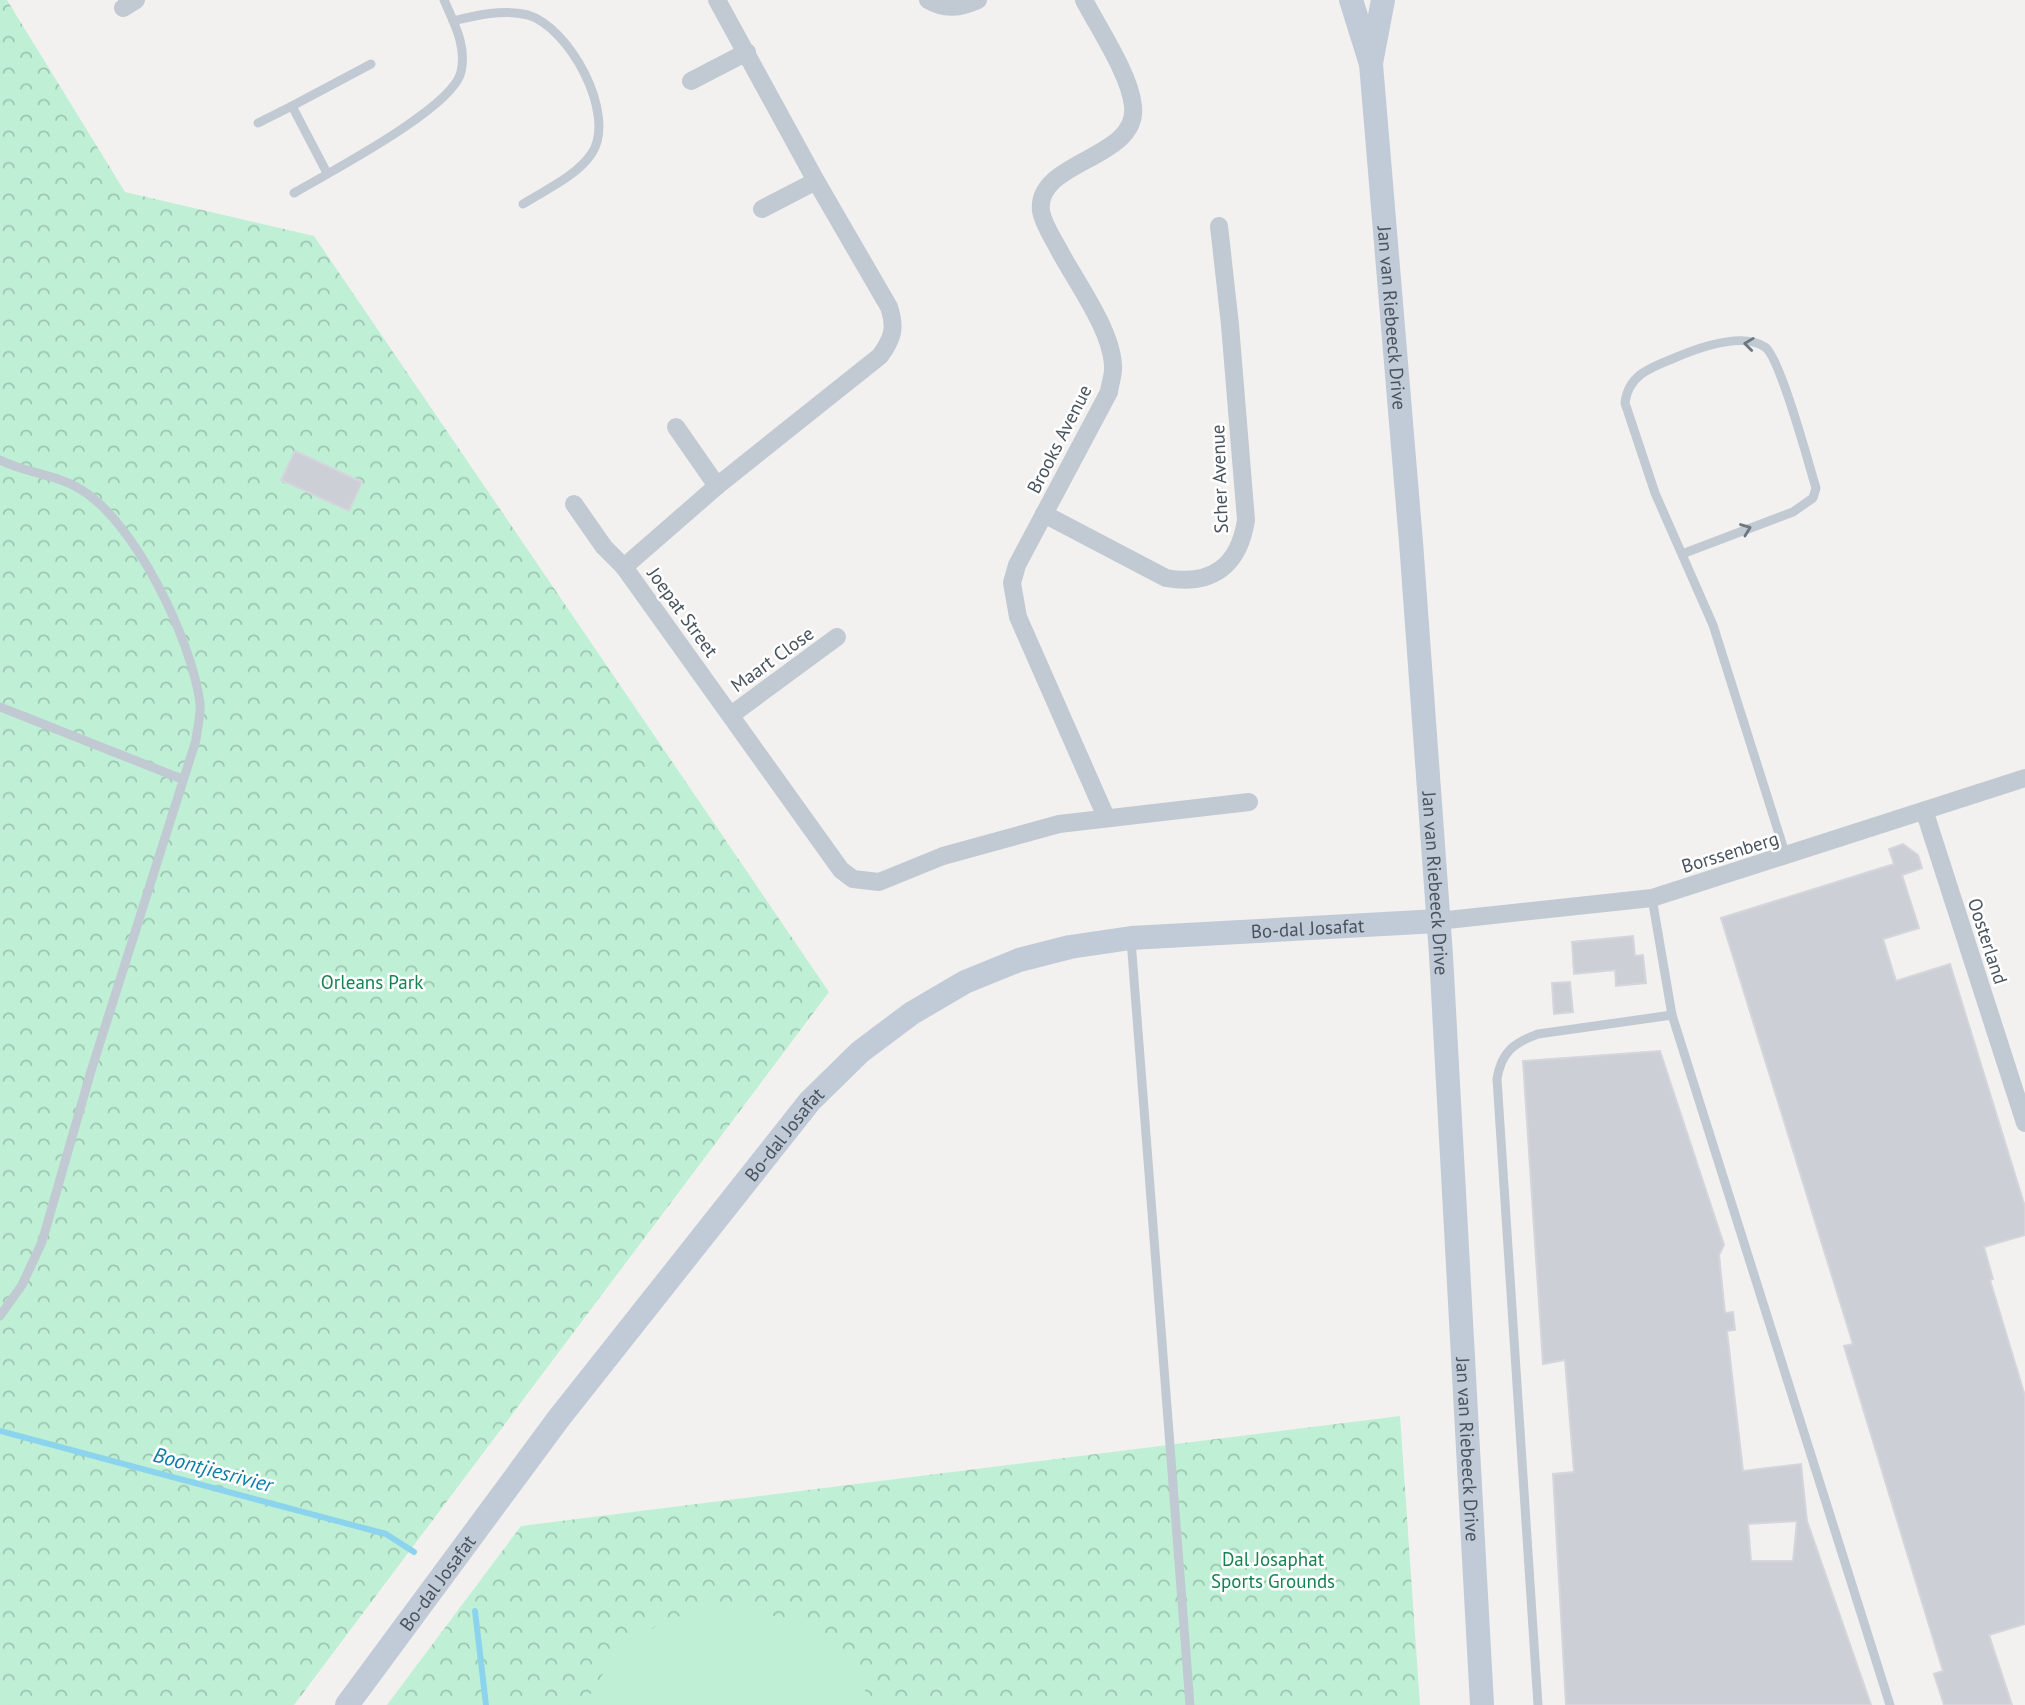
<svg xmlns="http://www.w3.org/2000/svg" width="2025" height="1705" font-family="'PT Sans',sans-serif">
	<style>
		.forest { fill: url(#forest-crowns) }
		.garden { fill: #bff0d5 }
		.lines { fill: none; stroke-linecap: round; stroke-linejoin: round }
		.stream { stroke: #8cd4ee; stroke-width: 6 }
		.building { fill: #cccfd6; stroke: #d4d6dc; stroke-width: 2; fill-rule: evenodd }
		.lane { stroke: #c1cad2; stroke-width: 9 }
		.street { stroke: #c1cad2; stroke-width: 18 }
		.secondary { stroke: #c1cbd7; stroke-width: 24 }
		.oneway { stroke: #6c7781 }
		.labels { text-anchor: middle; stroke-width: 5; stroke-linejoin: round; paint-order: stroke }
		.street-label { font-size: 19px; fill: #48535e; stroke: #fff }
		.park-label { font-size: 19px; fill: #168252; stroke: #fff }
		.water-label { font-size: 21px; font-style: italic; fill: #0a7da7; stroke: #fff }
	</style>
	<defs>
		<pattern id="forest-crowns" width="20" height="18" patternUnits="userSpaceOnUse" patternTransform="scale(1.75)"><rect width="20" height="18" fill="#bff0d5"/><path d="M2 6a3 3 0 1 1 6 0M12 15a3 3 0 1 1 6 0" fill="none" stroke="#9dc5b0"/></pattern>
	</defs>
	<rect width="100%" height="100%" fill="#f3f1f0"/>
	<!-- forest -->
	<g class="forest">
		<path d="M 0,0 L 7,0 L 125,192 L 314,236 L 829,992 L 294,1705 L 0,1705 Z"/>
		<path d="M 1400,1416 L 1420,1705 L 387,1705 L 521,1526 Z"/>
	</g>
	<!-- garden -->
	<path class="garden" d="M 741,1608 C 757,1613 778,1615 794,1623 C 826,1639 860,1670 871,1705 L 585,1705 C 606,1661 638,1628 687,1614 C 703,1609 724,1610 741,1608 Z"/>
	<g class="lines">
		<!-- stream -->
		<g class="stream">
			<path d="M 0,1431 L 386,1534 L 414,1552"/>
			<path d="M 475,1611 L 486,1705"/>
		</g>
	</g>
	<!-- building -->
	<g class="building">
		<path d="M 295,451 L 362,482 L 349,511 L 281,480 Z"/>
		<path d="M 1903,844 L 1918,855 L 1922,868 L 1902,875 L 1919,928 L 1883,939 L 1896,981 L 1950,964 L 2025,1207 L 2025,1235 L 1984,1247 L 1993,1279 L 1990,1280 L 2025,1396 L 2025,1624 L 1989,1635 L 2012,1705 L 1944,1705 L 1934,1674 L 1943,1671 L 1844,1346 L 1853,1344 L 1721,918 L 1894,864 L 1889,849 Z"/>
		<path d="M 1633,936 L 1635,956 L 1643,955 L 1646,983 L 1616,986 L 1615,970 L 1574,974 L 1572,942 Z"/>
		<path d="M 1570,982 L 1573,1012 L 1554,1014 L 1552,983 Z"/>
		<path d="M 1660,1051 L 1724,1245 L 1719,1255 L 1725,1313 L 1733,1312 L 1735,1330 L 1727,1331 L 1743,1471 L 1801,1464 L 1807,1521 L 1871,1705 L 1566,1705 L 1553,1474 L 1574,1472 L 1565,1360 L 1543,1364 L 1523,1061 ZM 1797,1521 L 1793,1561 L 1751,1561 L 1748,1524 Z"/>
	</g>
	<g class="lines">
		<!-- lane -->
		<g class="lane">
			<path d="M 453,21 C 477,15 503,9 528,15 C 569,27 617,114 592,153 C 577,176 545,190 523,204"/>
			<path d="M 258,123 L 292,106"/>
			<path d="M 327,173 L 292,106 L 371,64"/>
			<path d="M 294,193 C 328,173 453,108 461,72 C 467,46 454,23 444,0"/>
			<path d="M 0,460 C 25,473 56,474 80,489 C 135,521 192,641 200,703 C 201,715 197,729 196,740 L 91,1071 L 42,1242 L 22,1285 L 0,1316"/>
			<path d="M 1682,554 L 1793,512 L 1813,498 L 1816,488 C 1809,465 1780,357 1765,347 C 1741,331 1695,349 1672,359 C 1649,368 1628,376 1625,403 L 1655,493 L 1713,625 L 1786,856"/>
			<path d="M 0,707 L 182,779"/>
			<path d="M 1652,898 L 1672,1015 L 1890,1705"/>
			<path d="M 1131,940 L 1190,1705"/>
			<path d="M 1538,1705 L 1497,1079 C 1501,1053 1513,1043 1538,1034 L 1672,1015"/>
		</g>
		<!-- street -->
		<g class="street">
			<path d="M 717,0 L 816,181 L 889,307 C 896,328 893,338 880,356 L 717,486 L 624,567 L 841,870 L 853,879 L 879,882 L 943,856 L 1059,824 L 1249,802"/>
			<path d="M 928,0 C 945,10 960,8 978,0"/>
			<path d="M 1084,0 C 1099,29 1130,75 1133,106 C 1139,160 1035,160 1041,211 C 1043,224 1053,238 1059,250 C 1076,282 1111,329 1113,365 C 1114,374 1110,383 1109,392 L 1017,565 L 1012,583 L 1018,617 L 1106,817"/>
			<path d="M 123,8 L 136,0"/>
			<path d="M 691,81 L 747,52"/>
			<path d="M 762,209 L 816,181"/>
			<path d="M 676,427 L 717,486"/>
			<path d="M 574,504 L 604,547 L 624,567"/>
			<path d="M 1044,514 L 1166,578 C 1212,586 1239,566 1246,520 L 1230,325 L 1219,226"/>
			<path d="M 731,715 L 837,637"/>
			<path d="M 1925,813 L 2025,1123"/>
			<path d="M 1438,921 L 1652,898 L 2025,778"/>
		</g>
		<!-- secondary -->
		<g class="secondary">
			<path id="s1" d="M 1351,0 L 1371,64 L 1411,542 L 1441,955 L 1482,1705"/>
			<path d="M 1371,63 L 1383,0"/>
			<path id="s2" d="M 347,1705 L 559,1418 L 810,1101 L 860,1052 L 912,1013 L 965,982 L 1019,960 L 1070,947 L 1131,938 L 1438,921"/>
		</g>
	</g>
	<!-- one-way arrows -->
	<defs><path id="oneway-chevron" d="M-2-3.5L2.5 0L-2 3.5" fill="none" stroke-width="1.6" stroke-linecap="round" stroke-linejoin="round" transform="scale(1.75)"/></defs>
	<g class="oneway">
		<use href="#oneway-chevron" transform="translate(1749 344) rotate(-173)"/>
		<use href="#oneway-chevron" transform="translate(1746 529) rotate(-21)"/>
	</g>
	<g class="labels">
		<!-- street labels -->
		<g class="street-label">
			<text dy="7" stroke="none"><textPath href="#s1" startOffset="322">Jan van Riebeeck Drive</textPath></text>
			<text transform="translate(1059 439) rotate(-63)" y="7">Brooks Avenue</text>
			<text transform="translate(1219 479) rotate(-92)" y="7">Scher Avenue</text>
			<text transform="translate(683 612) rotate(54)" y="7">Joepat Street</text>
			<text transform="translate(772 659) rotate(-36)" y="7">Maart Close</text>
			<text transform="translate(1730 852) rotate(-17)" y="7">Borssenberg</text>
			<text dy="7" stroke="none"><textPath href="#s1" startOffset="889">Jan van Riebeeck Drive</textPath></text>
			<text dy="7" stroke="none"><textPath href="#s2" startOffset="1307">Bo-dal Josafat</textPath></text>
			<text transform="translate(1988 941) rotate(72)" y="7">Oosterland</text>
			<text dy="7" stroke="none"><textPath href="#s2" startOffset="719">Bo-dal Josafat</textPath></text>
			<text dy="7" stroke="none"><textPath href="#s1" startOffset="1456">Jan van Riebeeck Drive</textPath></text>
			<text dy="7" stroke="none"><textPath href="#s2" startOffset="152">Bo-dal Josafat</textPath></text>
		</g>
		<!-- park labels -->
		<g class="park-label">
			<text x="372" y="989">Orleans Park</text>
			<text x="1273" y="1566">Dal Josaphat<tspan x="1273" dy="22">Sports Grounds</tspan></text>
		</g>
		<!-- water labels -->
		<g class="water-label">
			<text transform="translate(213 1470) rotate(15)" y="7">Boontjiesrivier</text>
		</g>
	</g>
</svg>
